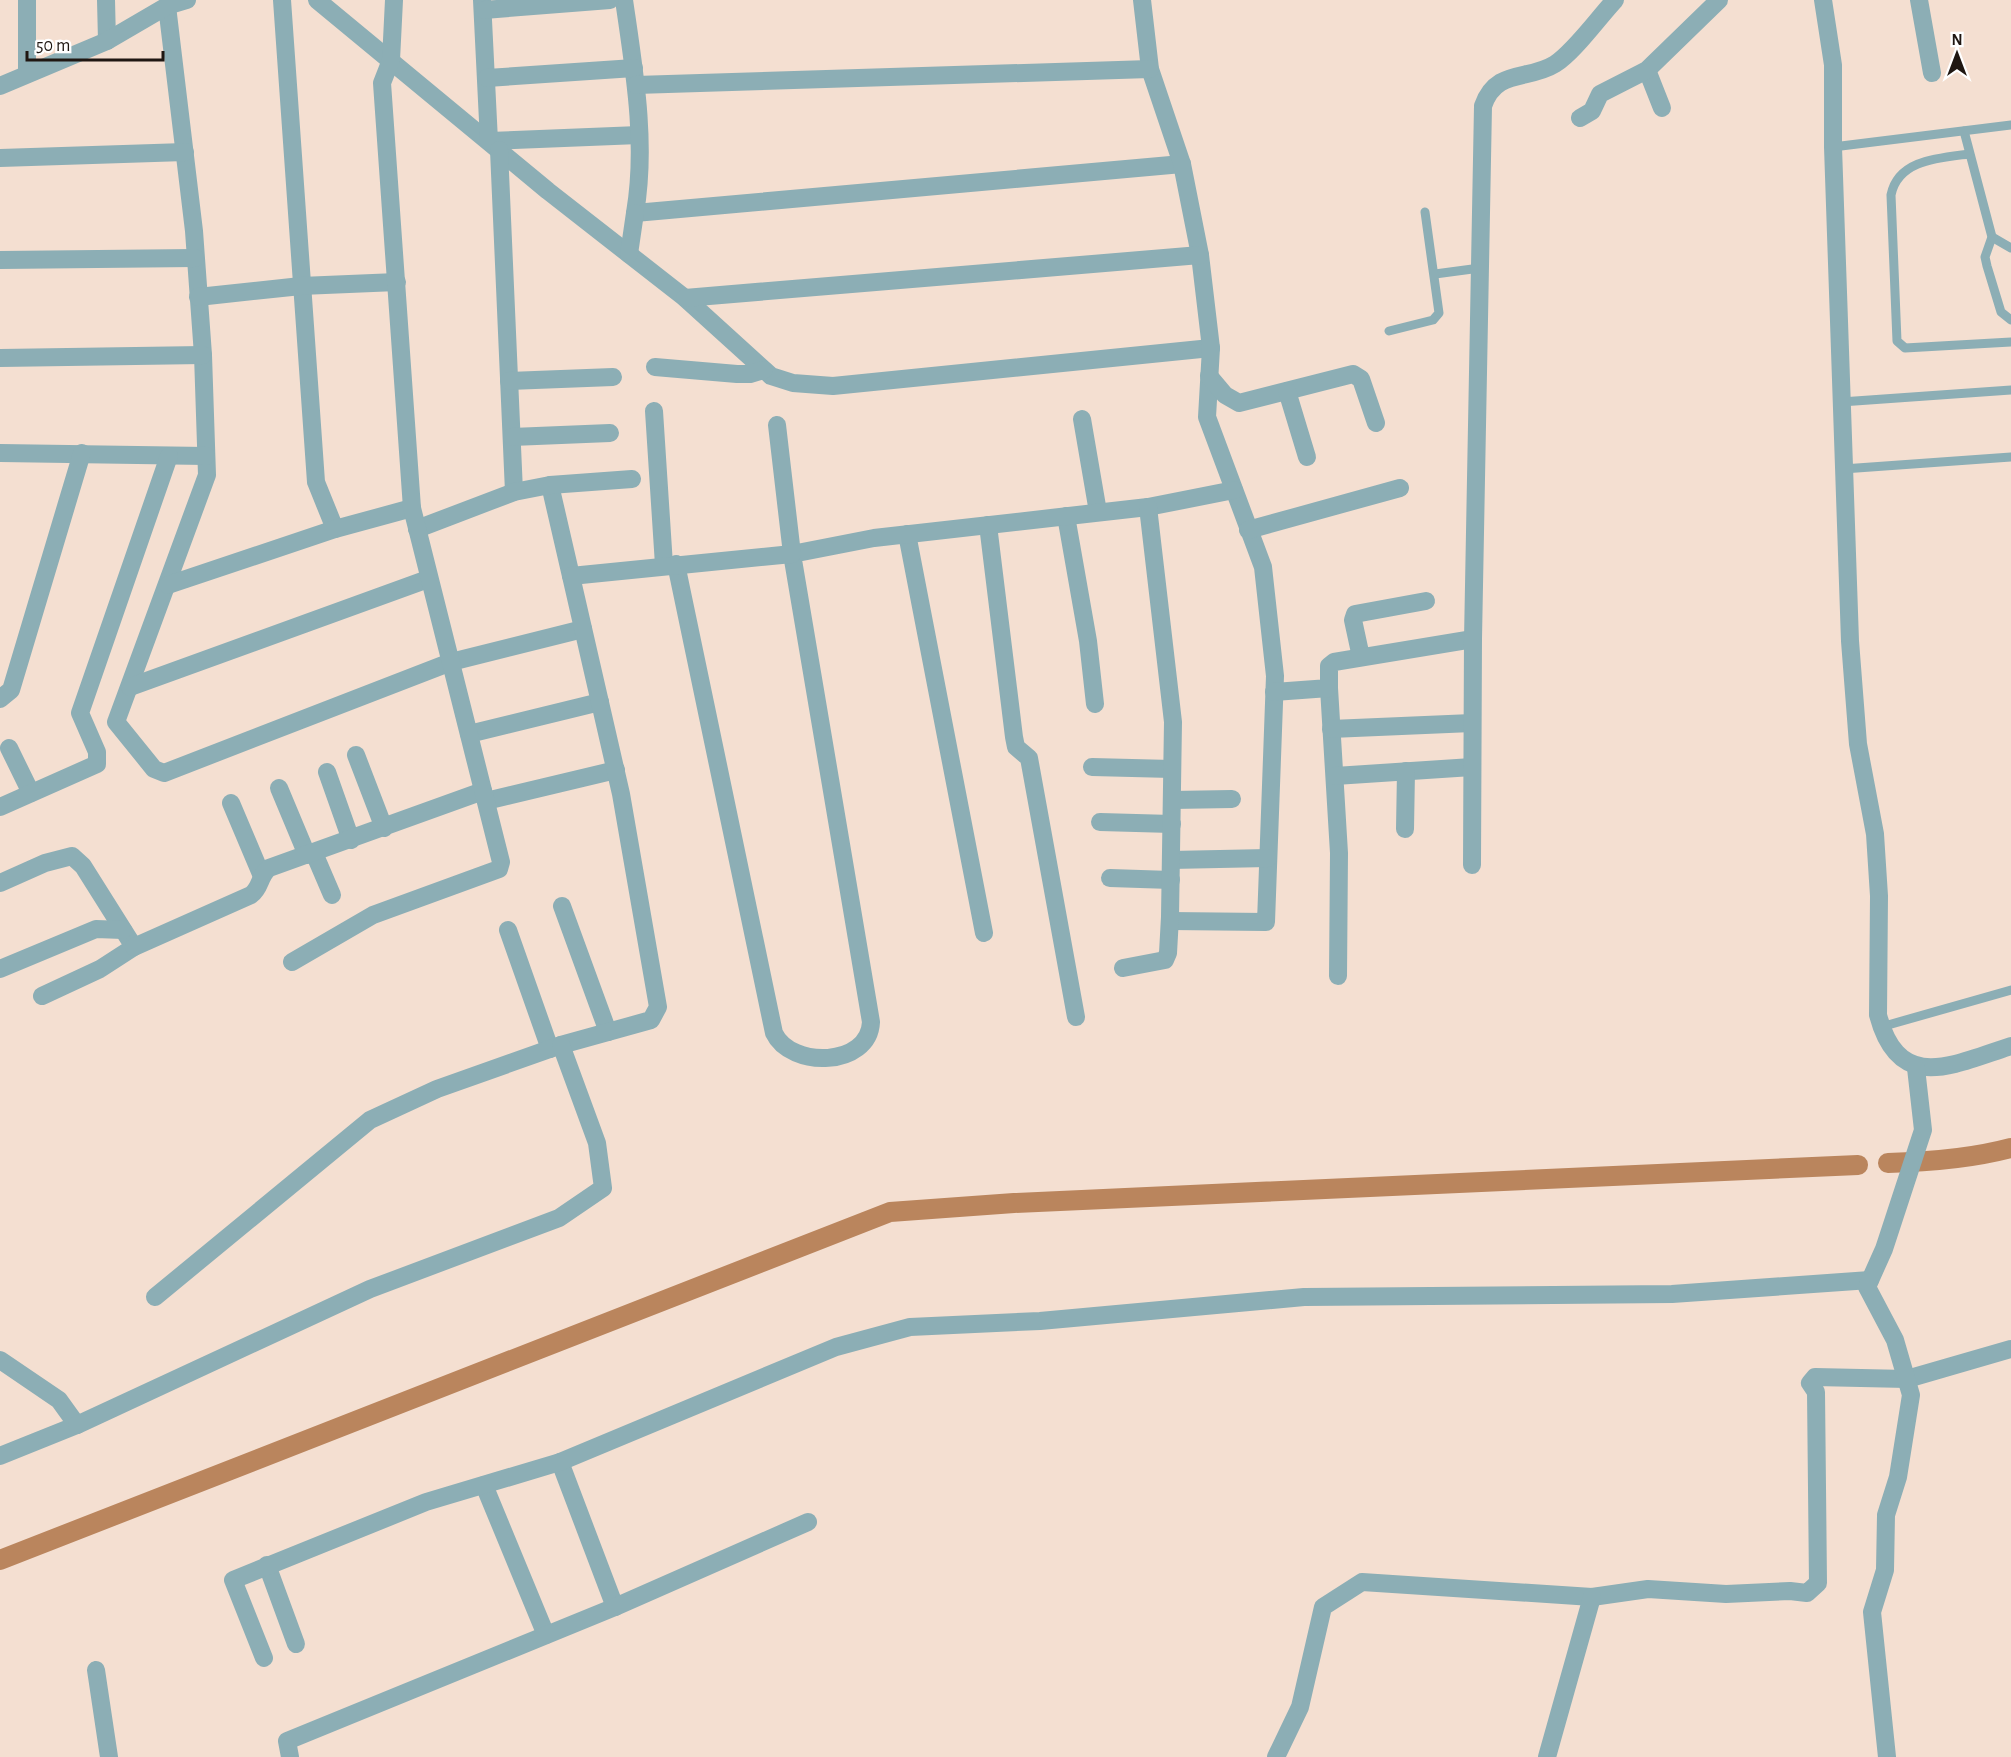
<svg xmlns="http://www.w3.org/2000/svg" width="2011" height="1757" font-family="'Alegreya Sans',sans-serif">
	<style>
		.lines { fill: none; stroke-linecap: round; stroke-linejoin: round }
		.canal { stroke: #ba855d; stroke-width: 20 }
		.lane { stroke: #8caeb5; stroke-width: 9 }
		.street { stroke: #8caeb5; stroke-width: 18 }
	</style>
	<rect width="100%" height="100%" fill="#f4dfd1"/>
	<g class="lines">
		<!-- canal -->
		<g class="canal">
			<path d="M 1888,1163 C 1930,1162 1970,1159 2011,1148"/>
			<path d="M 0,1560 L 890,1212 L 1014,1203 L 1858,1165"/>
		</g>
		<!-- lane -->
		<g class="lane">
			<path d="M 1964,131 L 1992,237 L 1985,257 L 1987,266 L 2001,312 L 2011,320"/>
			<path d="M 1833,147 L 2011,125"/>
			<path d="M 1969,154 C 1938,158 1898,160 1891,195 L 1897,341 L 1905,348 L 2011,342"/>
			<path d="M 1992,237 L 2011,248"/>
			<path d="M 1435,274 L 1480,268"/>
			<path d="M 1389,331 L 1433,320 L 1439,313 L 1425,212"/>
			<path d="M 1841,402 L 2011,390"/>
			<path d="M 1843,469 L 2011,457"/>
			<path d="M 1881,1027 L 2011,990"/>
		</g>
		<!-- street -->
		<g class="street">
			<path d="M 106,0 L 107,41"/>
			<path d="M 282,0 L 316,482 L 335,529"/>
			<path d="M 317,0 L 548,191 L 685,298 L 771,376 L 793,383 L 833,386 L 1211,348"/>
			<path d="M 482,0 L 489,141 L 639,135"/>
			<path d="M 624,0 C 634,69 647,143 635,213 L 1182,164"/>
			<path d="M 1142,0 L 1150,69 L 1182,164 L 1200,255 L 1211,348 L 1207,417 L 1263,567 L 1275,676 L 1266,922 L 1170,921"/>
			<path d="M 1823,0 L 1833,65 L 1833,147 L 1850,641 L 1858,744 L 1875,834 L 1879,896 L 1878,1015 C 1899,1094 1952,1065 2011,1046"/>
			<path d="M 1919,0 L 1932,73"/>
			<path d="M 167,6 L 194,231 L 203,355 L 207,475 L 116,722 L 154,769 L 164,773 L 451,662 L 583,629"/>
			<path d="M 484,10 L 610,0"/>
			<path d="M 1647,70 L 1662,108"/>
			<path d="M 27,74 L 27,0"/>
			<path d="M 487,78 L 634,68"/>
			<path d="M 636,85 L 1150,69"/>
			<path d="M 0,86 L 107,41 L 167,6 L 187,0"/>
			<path d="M 1580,118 L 1592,111 L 1600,94 L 1647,70 L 1719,0"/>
			<path d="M 499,150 L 514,492"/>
			<path d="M 0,158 L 185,152"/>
			<path d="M 629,254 L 635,213"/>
			<path d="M 0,260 L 195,258"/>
			<path d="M 198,297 L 301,286 L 397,282"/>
			<path d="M 685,298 L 1200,255"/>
			<path d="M 0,358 L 203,355"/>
			<path d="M 655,367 L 737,374 L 750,374 L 764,370"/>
			<path d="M 1209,376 L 1225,395 L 1239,403 L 1353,374 L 1361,379 L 1376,423"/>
			<path d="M 509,381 L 613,377"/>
			<path d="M 1287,391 L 1307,457"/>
			<path d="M 654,411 L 664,565"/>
			<path d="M 1082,419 L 1098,512"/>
			<path d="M 512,437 L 610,433"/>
			<path d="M 0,453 L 206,456"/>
			<path d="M 550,485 L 571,576"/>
			<path d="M 1066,516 L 1088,641 L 1095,704"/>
			<path d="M 988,525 L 1014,737 L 1016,747 L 1029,758 L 1076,1017"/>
			<path d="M 417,529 L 514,492 L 550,485 L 632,479"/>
			<path d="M 1248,530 L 1400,488"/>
			<path d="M 907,534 L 984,933"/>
			<path d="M 676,564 L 774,1033 C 791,1069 869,1067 871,1022 L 792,554 L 874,538 L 1148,507 L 1234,490"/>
			<path d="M 168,585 L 335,529 L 412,508"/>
			<path d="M 1361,657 L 1353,620 L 1355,614 L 1426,601"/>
			<path d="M 130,687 L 428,579"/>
			<path d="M 1329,688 L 1339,853 L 1338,976"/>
			<path d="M 1274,692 L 1329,688 L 1329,666 L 1334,662 L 1473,639"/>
			<path d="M 0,699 L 11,690 L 82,453"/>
			<path d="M 1331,729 L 1472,723"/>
			<path d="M 469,734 L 600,702"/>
			<path d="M 9,748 L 31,793"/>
			<path d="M 356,755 L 384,828"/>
			<path d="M 1092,767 L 1172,769"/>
			<path d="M 327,772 L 351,840"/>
			<path d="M 1335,776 L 1472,767"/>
			<path d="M 279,788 L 307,855"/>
			<path d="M 1172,800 L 1232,799"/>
			<path d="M 486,801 L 616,770"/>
			<path d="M 231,803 L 261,874"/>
			<path d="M 0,807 L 97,764 L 97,752 L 80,713 L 169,456"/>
			<path d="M 1100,822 L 1172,824"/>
			<path d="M 1405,829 L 1406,771"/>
			<path d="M 314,853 L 332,895"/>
			<path d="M 1171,860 L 1268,858"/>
			<path d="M 1472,865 L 1473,639 L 1483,106 C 1496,68 1528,81 1555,64 C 1574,52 1599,17 1615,0"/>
			<path d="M 1110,878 L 1171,880"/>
			<path d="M 0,883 L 45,863 L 72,856 L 83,866 L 134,947 L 100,969 L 42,996"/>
			<path d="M 562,906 L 608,1032"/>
			<path d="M 508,930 L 550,1049"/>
			<path d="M 134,947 L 251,895 C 261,888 259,876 269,868 L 483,791"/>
			<path d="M 292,962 L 373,915 L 499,869 L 501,862 L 412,508 L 382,83 L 391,60 L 394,0"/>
			<path d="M 1123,968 L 1165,960 L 1168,953 L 1170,917 L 1173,722 L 1148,507"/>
			<path d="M 0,969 L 96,929 L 123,930"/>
			<path d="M 155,1297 L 370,1120 L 437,1089 L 561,1045 L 651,1020 L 658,1007 L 621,794 L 571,576 L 792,554 L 777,425"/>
			<path d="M 0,1360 L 59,1400 L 77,1425 L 0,1456"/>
			<path d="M 77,1425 L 370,1289 L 559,1218 L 603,1188 L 597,1143 L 561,1045"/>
			<path d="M 560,1462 L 615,1607"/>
			<path d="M 484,1485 L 546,1635"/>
			<path d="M 267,1565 L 296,1644"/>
			<path d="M 264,1658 L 233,1580 L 426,1502 L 560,1462 L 836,1347 L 910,1327 L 1040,1321 L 1304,1297 L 1672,1294 L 1870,1280"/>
			<path d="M 96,1670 L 109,1757"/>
			<path d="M 290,1757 L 287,1741 L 615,1607 L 808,1522"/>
			<path d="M 1276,1757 L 1300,1707 L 1323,1607 L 1362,1582 L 1592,1597 L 1648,1589 L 1726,1594 L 1790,1591 L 1807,1593 L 1818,1583 L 1816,1392 L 1810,1383 L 1815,1377 L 1907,1379 L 2011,1349"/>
			<path d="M 1547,1757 L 1592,1597"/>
			<path d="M 1887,1757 L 1872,1612 L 1885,1570 L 1886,1515 L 1898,1477 L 1911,1395 L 1895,1340 L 1867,1287 L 1884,1249 L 1923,1130 L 1916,1068"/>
		</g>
	</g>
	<!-- north arrow -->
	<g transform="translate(1957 54)" stroke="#ffffff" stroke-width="4.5" paint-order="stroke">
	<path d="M0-4.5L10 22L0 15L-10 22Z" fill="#1f1712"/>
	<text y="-9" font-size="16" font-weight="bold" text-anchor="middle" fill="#1f1712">N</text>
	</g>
	<!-- scale -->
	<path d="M27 51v9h136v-9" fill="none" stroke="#1f1712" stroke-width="3"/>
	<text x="36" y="51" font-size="18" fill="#1f1712" stroke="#ffffff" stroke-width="4.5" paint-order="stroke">50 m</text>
</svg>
